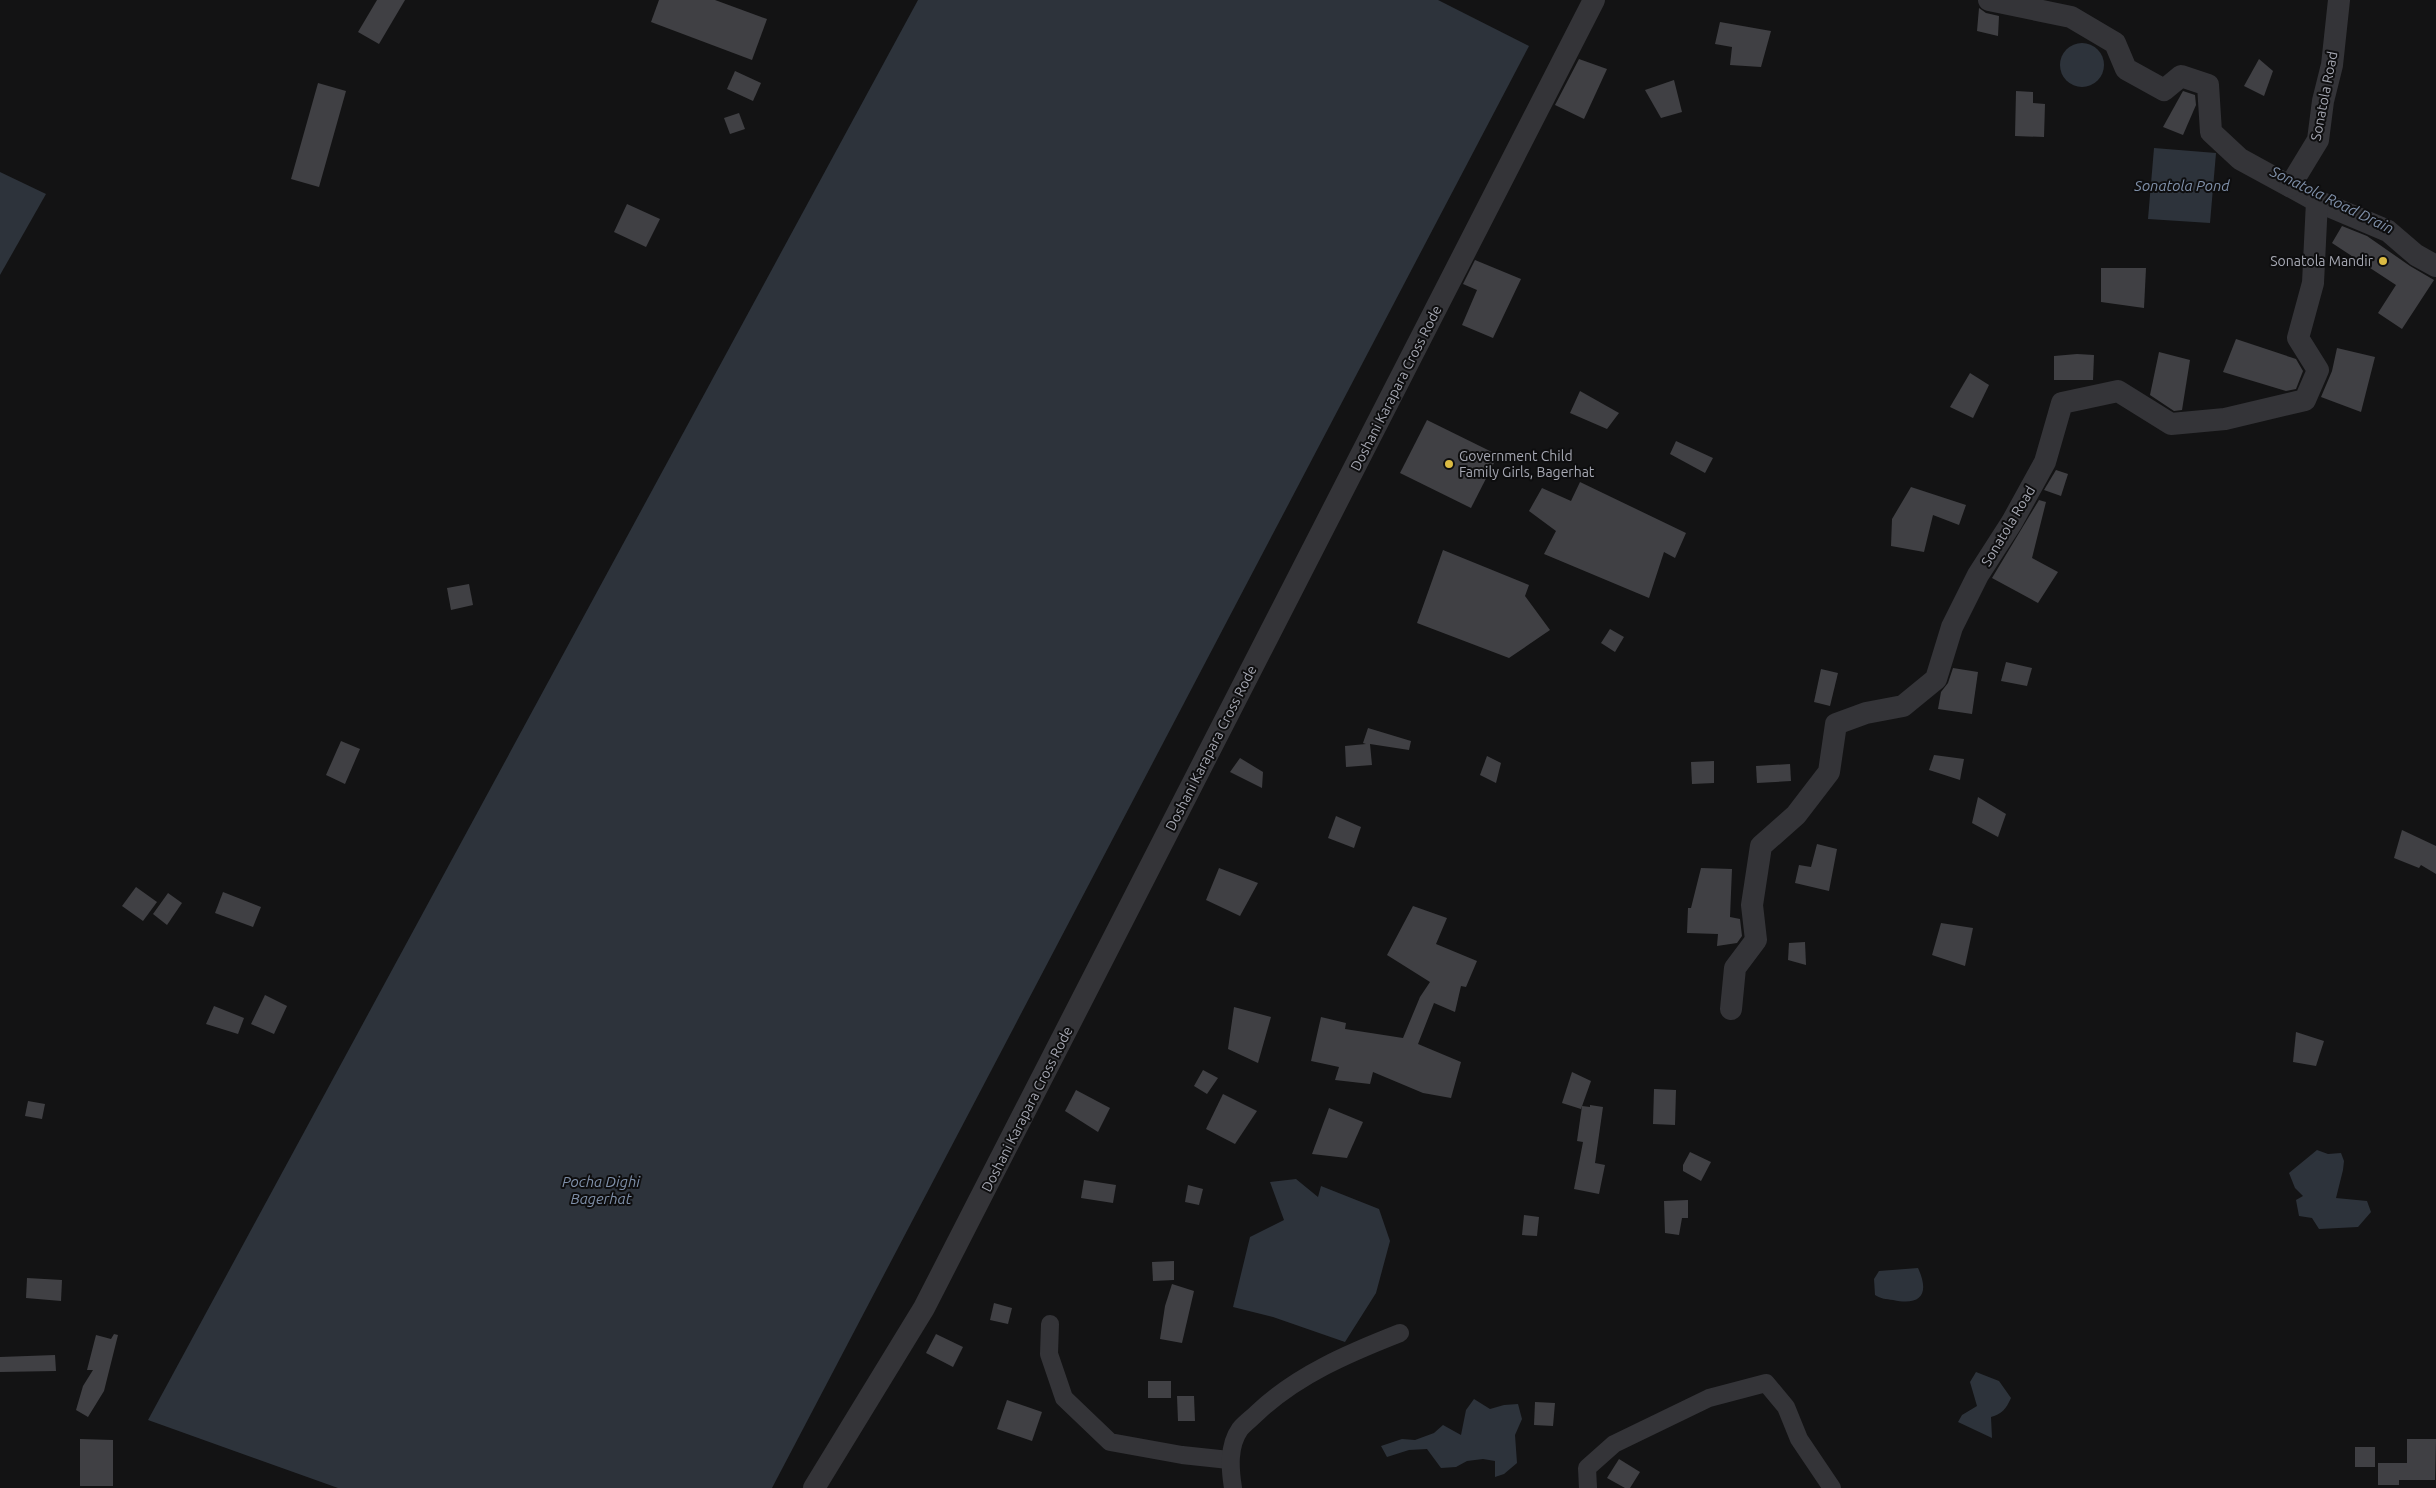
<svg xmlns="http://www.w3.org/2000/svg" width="2436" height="1488" font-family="Ubuntu,sans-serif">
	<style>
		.water { fill: #2d333b }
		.building { fill: #404044 }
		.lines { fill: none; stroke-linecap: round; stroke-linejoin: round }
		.minor { stroke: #343438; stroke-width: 18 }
		.tertiary { stroke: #343438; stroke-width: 22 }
		.poi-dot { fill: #dbbb43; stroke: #0e0e0f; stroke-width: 2 }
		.labels { text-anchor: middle; stroke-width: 4; stroke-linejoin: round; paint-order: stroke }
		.street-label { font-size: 14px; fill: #a6a8b3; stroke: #0e0e0f }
		.poi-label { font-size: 14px; fill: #a6a8b3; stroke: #0e0e0f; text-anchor: end }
		.water-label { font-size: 15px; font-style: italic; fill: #8091aa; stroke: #0e0e0f }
	</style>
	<rect width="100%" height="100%" fill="#131314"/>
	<!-- water -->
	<g class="water">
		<path d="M 918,0 L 1438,0 L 1529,46 L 772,1488 L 338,1488 L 148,1420 Z"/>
		<circle cx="2082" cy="65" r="22"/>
		<path d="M 2154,148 L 2216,153 L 2210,223 L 2148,219 Z"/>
		<path d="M 0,172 L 46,194 L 0,275 Z"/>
		<path d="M 2317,1150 L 2328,1154 L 2341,1153 L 2344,1161 L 2343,1170 L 2336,1198 L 2367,1201 L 2371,1212 L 2358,1227 L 2319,1229 L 2312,1218 L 2299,1216 L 2296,1200 L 2303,1196 L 2295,1188 L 2289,1173 Z"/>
		<path d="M 1296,1179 L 1318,1197 L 1321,1186 L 1379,1209 L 1390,1241 L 1376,1293 L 1345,1342 L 1273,1317 L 1233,1307 L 1250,1237 L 1284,1220 L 1270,1182 Z"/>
		<path d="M 1918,1268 C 1930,1294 1921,1306 1893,1300 C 1886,1299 1881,1299 1875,1295 L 1874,1279 L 1879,1271 Z"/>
		<path d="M 1976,1372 L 1999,1381 L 2011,1398 C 2006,1409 2002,1414 1991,1417 L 1992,1438 L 1958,1422 L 1962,1415 L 1977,1406 L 1970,1382 Z"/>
		<path d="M 1474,1399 L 1490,1409 L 1504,1405 L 1518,1404 L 1522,1419 L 1515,1435 L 1517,1463 L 1504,1474 L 1495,1477 L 1495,1461 L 1483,1459 L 1467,1461 L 1456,1467 L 1441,1468 L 1427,1449 L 1409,1450 L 1387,1457 L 1381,1446 L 1402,1439 L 1415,1440 L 1434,1433 L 1443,1425 L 1461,1435 L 1466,1410 Z"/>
	</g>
	<!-- building -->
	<g class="building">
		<path d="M 377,0 L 405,0 L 379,44 L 358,32 Z"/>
		<path d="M 659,0 L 715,0 L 767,19 L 752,60 L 651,22 Z"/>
		<path d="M 1979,8 L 1986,13 L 1999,16 L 1998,36 L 1977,31 Z"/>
		<path d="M 1720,22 L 1771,31 L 1761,67 L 1730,65 L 1732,47 L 1715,44 Z"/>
		<path d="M 1579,59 L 1607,69 L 1584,119 L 1555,105 Z"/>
		<path d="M 2259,59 L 2273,71 L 2264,96 L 2244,86 Z"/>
		<path d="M 735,71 L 761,83 L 753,101 L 727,89 Z"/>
		<path d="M 1674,80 L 1682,112 L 1661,118 L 1645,90 Z"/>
		<path d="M 318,83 L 346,91 L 319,187 L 291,179 Z"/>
		<path d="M 2016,91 L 2033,92 L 2033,103 L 2045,104 L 2044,137 L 2015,136 Z"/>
		<path d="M 2183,91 L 2195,95 L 2196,105 L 2183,135 L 2163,127 Z"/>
		<path d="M 739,113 L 745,129 L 730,134 L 724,118 Z"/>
		<path d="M 627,204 L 660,219 L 646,247 L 614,232 Z"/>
		<path d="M 2342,226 L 2367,236 L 2410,266 L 2434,280 L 2402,329 L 2378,313 L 2396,285 L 2332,243 Z"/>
		<path d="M 1475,260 L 1521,279 L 1493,338 L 1462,325 L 1477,290 L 1463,284 Z"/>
		<path d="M 2101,268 L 2146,268 L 2144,308 L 2101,302 Z"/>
		<path d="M 2236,339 L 2296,359 L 2303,371 L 2296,389 L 2286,391 L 2223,372 Z"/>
		<path d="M 2337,348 L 2375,357 L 2361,412 L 2321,397 L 2332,371 Z"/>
		<path d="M 2159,352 L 2190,360 L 2182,410 L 2174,411 L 2150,395 Z"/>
		<path d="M 2077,354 L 2094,355 L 2093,380 L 2054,380 L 2054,356 Z"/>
		<path d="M 1970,373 L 1989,385 L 1973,418 L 1950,407 Z"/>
		<path d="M 1580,391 L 1619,413 L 1607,429 L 1570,413 Z"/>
		<path d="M 1427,420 L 1498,455 L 1471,508 L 1400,473 Z"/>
		<path d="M 1676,441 L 1713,458 L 1705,473 L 1670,454 Z"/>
		<path d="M 2056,470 L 2068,474 L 2061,496 L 2044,490 Z"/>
		<path d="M 1580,482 L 1686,533 L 1675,558 L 1664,552 L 1649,598 L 1544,554 L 1556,531 L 1529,511 L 1542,488 L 1571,501 Z"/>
		<path d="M 1911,487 L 1966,505 L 1959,525 L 1933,515 L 1924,552 L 1891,546 L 1892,519 Z"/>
		<path d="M 2039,500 L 2046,502 L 2032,558 L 2058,572 L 2038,603 L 1992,578 Z"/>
		<path d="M 1443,550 L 1529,585 L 1525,596 L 1550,630 L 1509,658 L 1417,623 Z"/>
		<path d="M 469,584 L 473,605 L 451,610 L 447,588 Z"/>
		<path d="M 1610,629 L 1624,637 L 1615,652 L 1601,643 Z"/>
		<path d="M 2006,662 L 2032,668 L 2027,686 L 2001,681 Z"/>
		<path d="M 1953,668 L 1978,672 L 1972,714 L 1938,709 L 1941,692 L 1948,683 Z"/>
		<path d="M 1821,669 L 1838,673 L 1830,706 L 1814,702 Z"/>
		<path d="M 1368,728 L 1411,741 L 1409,750 L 1370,744 L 1372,765 L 1346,767 L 1345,746 L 1366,744 L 1363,743 Z"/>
		<path d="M 341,741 L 360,749 L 345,784 L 326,775 Z"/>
		<path d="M 1934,755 L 1964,759 L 1960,780 L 1929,770 Z"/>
		<path d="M 1487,756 L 1501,763 L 1496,783 L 1480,775 Z"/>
		<path d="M 1240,758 L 1263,772 L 1262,788 L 1230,772 Z"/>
		<path d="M 1714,761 L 1714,783 L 1692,784 L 1691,762 Z"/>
		<path d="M 1790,764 L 1791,781 L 1757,783 L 1756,766 Z"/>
		<path d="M 1978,797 L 2006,814 L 1998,837 L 1972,823 Z"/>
		<path d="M 1336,816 L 1361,827 L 1354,848 L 1328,838 Z"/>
		<path d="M 2402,830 L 2436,846 L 2436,874 L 2421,865 L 2419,868 L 2394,858 Z"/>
		<path d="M 1817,844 L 1837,849 L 1829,891 L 1795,883 L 1799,865 L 1811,867 Z"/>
		<path d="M 1219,868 L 1258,883 L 1240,916 L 1206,900 Z"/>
		<path d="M 1701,868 L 1732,869 L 1730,917 L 1740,919 L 1742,936 L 1737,943 L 1717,946 L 1718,934 L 1687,933 L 1688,908 L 1691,908 Z"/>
		<path d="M 136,887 L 157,902 L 143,921 L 122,906 Z"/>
		<path d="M 223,892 L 261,907 L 253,927 L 215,913 Z"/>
		<path d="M 168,893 L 182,903 L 167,925 L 153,914 Z"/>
		<path d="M 1413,906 L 1447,918 L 1436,944 L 1477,961 L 1466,987 L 1461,986 L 1455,1012 L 1434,1003 L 1418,1044 L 1461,1062 L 1451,1098 L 1423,1093 L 1373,1072 L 1370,1084 L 1335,1080 L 1339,1067 L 1311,1061 L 1321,1017 L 1346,1023 L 1345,1029 L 1403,1038 L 1420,997 L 1430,982 L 1387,955 Z"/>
		<path d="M 1941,923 L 1973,928 L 1965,966 L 1932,955 Z"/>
		<path d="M 1805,942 L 1806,965 L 1788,960 L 1789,943 Z"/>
		<path d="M 265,995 L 287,1006 L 274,1034 L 251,1024 Z"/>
		<path d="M 214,1006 L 244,1018 L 238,1034 L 206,1024 Z"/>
		<path d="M 1234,1007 L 1271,1017 L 1258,1063 L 1228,1049 Z"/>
		<path d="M 2296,1032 L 2324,1041 L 2316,1066 L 2293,1062 Z"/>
		<path d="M 1203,1070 L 1218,1078 L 1207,1094 L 1194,1086 Z"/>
		<path d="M 1572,1072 L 1591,1081 L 1581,1109 L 1562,1103 Z"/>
		<path d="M 1654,1089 L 1676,1090 L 1675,1125 L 1653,1124 Z"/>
		<path d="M 1076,1090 L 1110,1108 L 1098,1132 L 1065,1111 Z"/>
		<path d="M 1223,1094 L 1257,1111 L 1235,1144 L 1206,1129 Z"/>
		<path d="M 28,1101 L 45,1104 L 42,1119 L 25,1116 Z"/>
		<path d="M 1590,1105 L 1603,1107 L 1595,1163 L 1605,1165 L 1599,1194 L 1574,1189 L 1583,1142 L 1577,1141 L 1582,1106 L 1590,1107 Z"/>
		<path d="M 1329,1108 L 1363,1122 L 1347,1158 L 1312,1154 Z"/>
		<path d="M 1690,1152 L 1711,1162 L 1701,1181 L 1683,1171 L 1683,1165 Z"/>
		<path d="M 1084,1180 L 1116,1185 L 1113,1203 L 1081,1198 Z"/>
		<path d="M 1188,1185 L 1203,1189 L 1199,1205 L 1185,1202 Z"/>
		<path d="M 1688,1200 L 1688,1218 L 1682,1218 L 1679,1235 L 1665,1233 L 1664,1201 Z"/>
		<path d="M 1524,1215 L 1539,1217 L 1537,1236 L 1522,1235 Z"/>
		<path d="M 1174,1261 L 1174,1280 L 1153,1281 L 1152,1262 Z"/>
		<path d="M 27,1278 L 62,1280 L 61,1301 L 26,1298 Z"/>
		<path d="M 1172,1284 L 1194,1291 L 1182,1343 L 1160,1339 L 1165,1306 Z"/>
		<path d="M 994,1303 L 1012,1308 L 1008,1324 L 990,1320 Z"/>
		<path d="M 114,1334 L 118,1335 L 104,1391 L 88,1417 L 76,1410 L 83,1386 L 93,1370 L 87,1370 L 96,1335 L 111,1339 Z"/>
		<path d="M 936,1334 L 963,1347 L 953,1367 L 926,1353 Z"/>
		<path d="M 55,1355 L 56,1371 L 0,1372 L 0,1357 Z"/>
		<rect x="1148" y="1381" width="23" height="17"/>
		<path d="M 1177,1396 L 1194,1396 L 1195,1421 L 1178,1421 Z"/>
		<path d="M 1007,1400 L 1042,1412 L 1032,1441 L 997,1429 Z"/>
		<path d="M 1535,1402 L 1555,1403 L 1553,1426 L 1534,1425 Z"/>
		<path d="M 80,1439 L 113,1440 L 113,1486 L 80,1486 Z"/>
		<path d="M 2407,1439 L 2436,1439 L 2435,1480 L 2399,1480 L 2399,1485 L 2378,1485 L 2378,1463 L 2407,1463 Z"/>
		<rect x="2355" y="1447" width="20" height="20"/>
		<path d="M 1619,1459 L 1640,1472 L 1630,1488 L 1625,1488 L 1607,1478 Z"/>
	</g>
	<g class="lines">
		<!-- minor -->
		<g class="minor">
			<path d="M 1050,1324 L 1049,1354 L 1064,1398 L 1110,1442 L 1182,1455 L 1229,1460"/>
			<path d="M 1233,1488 C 1230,1469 1228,1446 1240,1429 C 1245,1423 1252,1418 1257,1413 C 1297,1375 1349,1353 1400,1333"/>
			<path d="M 1588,1488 L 1587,1468 L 1614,1444 L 1709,1398 L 1766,1383 L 1786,1407 L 1799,1439 L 1832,1488"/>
		</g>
		<!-- tertiary -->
		<g class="tertiary">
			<path d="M 1989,0 L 2071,17 L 2115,43 L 2126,69 L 2164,90 L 2181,76 L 2208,85 L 2211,132 L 2240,159 L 2317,201 L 2388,231 L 2416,255 L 2436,266"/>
			<path d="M 2290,186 L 2318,140 L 2323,101 L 2332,65 L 2339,0"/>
			<path d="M 1731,1009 L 1735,968 L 1756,940 L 1752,905 L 1761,846 L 1796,815 L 1829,772 L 1836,724 L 1866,713 L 1903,706 L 1936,679 L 1952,627 L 1978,575 L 2012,522 L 2045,462 L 2062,403 L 2118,391 L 2171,424 L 2225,419 L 2305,400 L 2318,370 L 2298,338 L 2313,283 L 2317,201"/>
			<path d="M 814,1488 L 924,1308 L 1594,0"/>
		</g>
	</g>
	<!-- markers -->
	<g class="poi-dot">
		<circle cx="2383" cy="261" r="5"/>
		<circle cx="1449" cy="464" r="5"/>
	</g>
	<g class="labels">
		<!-- street labels -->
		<g class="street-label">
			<text transform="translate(2324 96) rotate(-79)" y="5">Sonatola Road</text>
			<text transform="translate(1396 388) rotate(-63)" y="5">Doshani Karapara Cross Rode</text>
			<text transform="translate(2008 526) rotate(-59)" y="5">Sonatola Road</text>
			<text transform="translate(1211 748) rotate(-63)" y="5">Doshani Karapara Cross Rode</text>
			<text transform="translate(1027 1109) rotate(-63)" y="5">Doshani Karapara Cross Rode</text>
		</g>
		<!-- poi labels -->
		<g class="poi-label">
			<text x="2373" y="266">Sonatola Mandir</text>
			<text x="1459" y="461" text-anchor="start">Government Child<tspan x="1459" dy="16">Family Girls, Bagerhat</tspan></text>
		</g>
		<!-- water labels -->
		<g class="water-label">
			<text x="2182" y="191">Sonatola Pond</text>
			<text transform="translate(2332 200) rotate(26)" y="5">Sonatola Road Drain</text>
			<text x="601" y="1187">Pocha Dighi<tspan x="601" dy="17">Bagerhat</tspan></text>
		</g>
	</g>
</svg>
